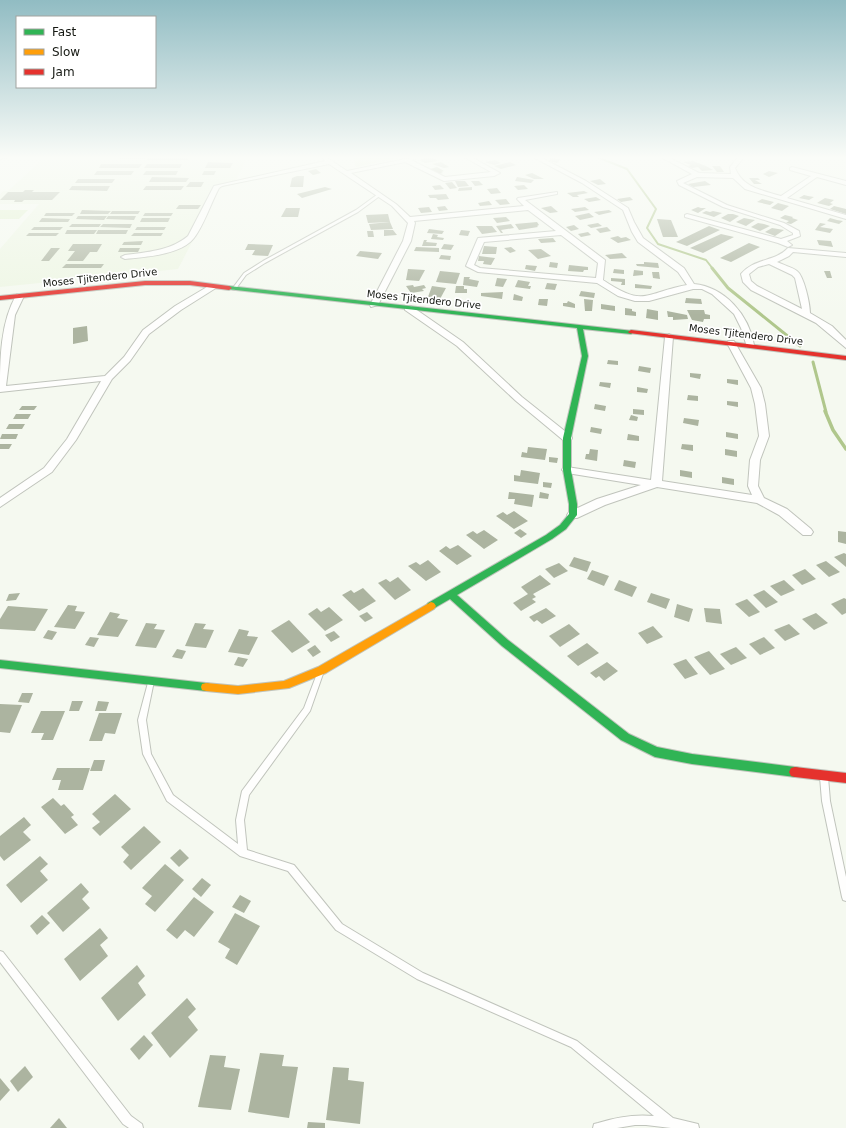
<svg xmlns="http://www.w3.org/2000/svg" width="846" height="1128" font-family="'DejaVu Sans',sans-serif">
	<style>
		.built { fill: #eef6e4 }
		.green { fill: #e2f1d0 }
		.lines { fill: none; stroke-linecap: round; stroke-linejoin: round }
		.stream-far2 { stroke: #b0c78c; stroke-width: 2 }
		.stream-far1 { stroke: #b0c78c; stroke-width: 3 }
		.stream { stroke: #b0c78c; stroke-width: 3.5 }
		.building { fill: #acb4a0 }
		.lane-casing { stroke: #c0c4bc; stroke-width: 2 }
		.street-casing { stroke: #c0c4bc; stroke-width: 2 }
		.fast-casing { stroke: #c0c4bc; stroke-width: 2 }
		.slow-casing { stroke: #c0c4bc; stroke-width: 2 }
		.jam-casing { stroke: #c0c4bc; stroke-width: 2 }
		.lane { fill: #fefefd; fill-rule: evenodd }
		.street { fill: #fefefd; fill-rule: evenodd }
		.fast { fill: #30b455; fill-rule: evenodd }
		.slow { fill: #ff9f0a; fill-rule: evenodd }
		.jam { fill: #e5322d; fill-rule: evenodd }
		.labels { text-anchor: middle; stroke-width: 3.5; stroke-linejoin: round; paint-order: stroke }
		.far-street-label { font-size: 10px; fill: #151812; stroke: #fff }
	</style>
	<rect width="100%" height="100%" fill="#f5f9f0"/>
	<!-- built -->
	<path class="built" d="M 45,157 L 248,157 L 234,184 L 224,187 L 219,190 L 178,269 L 0,287 L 0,249 L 39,204 L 0,204 L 0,195 L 3,191 L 8,191 Z"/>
	<!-- green -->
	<g class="green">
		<path d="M 353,157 L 404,157 L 356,167 Z"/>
		<path d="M 0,210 L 28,210 L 19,219 L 0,219 Z"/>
	</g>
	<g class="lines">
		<!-- stream-far2 -->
		<path class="stream-far2" d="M 597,157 L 627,169 L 656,209 L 647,228 L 658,244 L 706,260 L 713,269"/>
		<!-- stream-far1 -->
		<g class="stream-far1">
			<path d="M 712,268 L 728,288 L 800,346"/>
			<path d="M 813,362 L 826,412"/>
		</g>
		<!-- stream -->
		<path class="stream" d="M 825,411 L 833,430 L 846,449"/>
	</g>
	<!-- building -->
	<g class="building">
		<path d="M 121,157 L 147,157 L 145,159 L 119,159 Z"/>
		<path d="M 149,157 L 189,157 L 187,160 L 147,160 Z"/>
		<path d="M 431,157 L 438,161 L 425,163 L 419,160 Z"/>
		<path d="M 551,158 L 556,159 L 561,159 L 557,163 L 549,161 Z"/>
		<path d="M 495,160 L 501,163 L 494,165 L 485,162 Z"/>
		<path d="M 693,161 L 706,166 L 713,170 L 702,171 L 698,167 L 692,168 L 688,166 L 691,165 L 683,162 Z"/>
		<path d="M 208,162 L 233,163 L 230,168 L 205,168 Z"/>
		<path d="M 441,162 L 449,167 L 444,168 L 432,164 Z"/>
		<path d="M 510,162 L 516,165 L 501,169 L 494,166 Z"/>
		<path d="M 101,164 L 142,164 L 139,168 L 99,168 Z"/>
		<path d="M 147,164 L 182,164 L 180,168 L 144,168 Z"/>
		<path d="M 712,166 L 720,166 L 724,172 L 717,172 Z"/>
		<path d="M 437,167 L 444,171 L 441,172 L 443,173 L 439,174 L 430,169 Z"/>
		<path d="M 316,169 L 321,173 L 313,175 L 308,171 Z"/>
		<path d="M 97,171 L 134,171 L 131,175 L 94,175 Z"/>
		<path d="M 146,171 L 178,171 L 176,175 L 143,175 Z"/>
		<path d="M 204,171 L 216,171 L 214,175 L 202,175 Z"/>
		<path d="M 769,171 L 778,173 L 769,177 L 763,174 Z"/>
		<path d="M 532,173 L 544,179 L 534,179 L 525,175 Z"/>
		<path d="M 297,176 L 304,176 L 303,187 L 290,187 L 292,178 Z"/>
		<path d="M 152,177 L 189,178 L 186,182 L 149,182 Z"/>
		<path d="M 517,177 L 534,180 L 531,183 L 515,181 Z"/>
		<path d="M 749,178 L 758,178 L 760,180 L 755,180 L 762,184 L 754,184 Z"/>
		<path d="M 78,179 L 115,179 L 112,183 L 75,183 Z"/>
		<path d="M 600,179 L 606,184 L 598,185 L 590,181 Z"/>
		<path d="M 455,181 L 465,181 L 469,186 L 458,187 Z"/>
		<path d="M 471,181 L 479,181 L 483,185 L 475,186 Z"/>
		<path d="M 705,181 L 711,185 L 693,187 L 688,184 Z"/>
		<path d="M 190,182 L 204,182 L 201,187 L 186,187 Z"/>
		<path d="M 452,182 L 457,188 L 450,189 L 445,183 Z"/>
		<path d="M 440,185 L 444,189 L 435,190 L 432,186 Z"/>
		<path d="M 524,185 L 528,189 L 518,190 L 514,186 Z"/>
		<path d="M 72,186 L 110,186 L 107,191 L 69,190 Z"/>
		<path d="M 146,186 L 184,186 L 181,190 L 143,190 Z"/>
		<path d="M 325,187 L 332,189 L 302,198 L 297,194 Z"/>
		<path d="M 472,187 L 472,190 L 458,191 L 459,188 Z"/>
		<path d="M 497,188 L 501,193 L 491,194 L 487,189 Z"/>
		<path d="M 25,190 L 34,190 L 32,192 L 60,192 L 52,200 L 24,200 L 22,202 L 14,202 L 15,200 L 0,200 L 8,192 L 23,192 Z"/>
		<path d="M 584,191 L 588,193 L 577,195 L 579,197 L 573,197 L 567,193 Z"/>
		<path d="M 446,194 L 449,199 L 438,200 L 436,198 L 430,198 L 428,195 Z"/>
		<path d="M 804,195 L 808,196 L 814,197 L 809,200 L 799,198 Z"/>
		<path d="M 596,197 L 601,200 L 589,202 L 584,199 Z"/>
		<path d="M 630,197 L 633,200 L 621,202 L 617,199 Z"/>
		<path d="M 825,198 L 834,200 L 830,203 L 833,204 L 829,206 L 817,203 Z"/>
		<path d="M 506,199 L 510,204 L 500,205 L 495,200 Z"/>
		<path d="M 762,199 L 774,202 L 770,205 L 757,202 Z"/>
		<path d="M 489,201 L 492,205 L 480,206 L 478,203 Z"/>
		<path d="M 778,203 L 789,206 L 782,211 L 771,208 Z"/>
		<path d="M 179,205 L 201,205 L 198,209 L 176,209 Z"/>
		<path d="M 445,206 L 448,210 L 439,211 L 437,207 Z"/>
		<path d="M 551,206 L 558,212 L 550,213 L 541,208 Z"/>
		<path d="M 834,206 L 846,209 L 846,214 L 830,209 Z"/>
		<path d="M 429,207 L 432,212 L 421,213 L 418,208 Z"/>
		<path d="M 585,207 L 589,210 L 575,212 L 571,209 Z"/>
		<path d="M 698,207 L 701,208 L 706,208 L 698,213 L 691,210 Z"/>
		<path d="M 286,208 L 300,208 L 298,217 L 281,217 Z"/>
		<path d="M 82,210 L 111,211 L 108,214 L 80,214 Z"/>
		<path d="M 609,210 L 612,212 L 599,215 L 594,212 Z"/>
		<path d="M 112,211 L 140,211 L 138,214 L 110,214 Z"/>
		<path d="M 706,211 L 710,212 L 713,211 L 722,213 L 714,217 L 702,213 Z"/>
		<path d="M 46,213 L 75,213 L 72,216 L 44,216 Z"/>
		<path d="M 145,213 L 173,213 L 171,216 L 143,216 Z"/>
		<path d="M 589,213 L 594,217 L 580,220 L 575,216 Z"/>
		<path d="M 388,214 L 390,222 L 368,223 L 366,215 Z"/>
		<path d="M 728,214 L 733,214 L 739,216 L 730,222 L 721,218 Z"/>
		<path d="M 785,215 L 793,217 L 792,218 L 798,220 L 791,224 L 786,223 L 789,221 L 780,218 Z"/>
		<path d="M 78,216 L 107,216 L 104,220 L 76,219 Z"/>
		<path d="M 108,216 L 136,216 L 134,220 L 106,219 Z"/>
		<path d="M 506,217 L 510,221 L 497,223 L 493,218 Z"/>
		<path d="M 42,218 L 70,219 L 68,222 L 39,222 Z"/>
		<path d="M 142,218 L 170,218 L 168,222 L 140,222 Z"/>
		<path d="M 744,218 L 749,219 L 755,220 L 746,226 L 736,222 Z"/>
		<path d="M 830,218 L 837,220 L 843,221 L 839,224 L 827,221 Z"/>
		<path d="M 657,219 L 671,220 L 678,237 L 663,237 Z"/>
		<path d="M 390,222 L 393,229 L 371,230 L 369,224 Z"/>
		<path d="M 537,222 L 539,225 L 537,226 L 538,227 L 519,230 L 515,224 Z"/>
		<path d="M 598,223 L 602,226 L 591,228 L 587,225 Z"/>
		<path d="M 758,223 L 764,224 L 770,226 L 760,231 L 751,227 Z"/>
		<path d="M 820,223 L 826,224 L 820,227 L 833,229 L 830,233 L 815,230 Z"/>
		<path d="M 72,224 L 101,224 L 99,227 L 69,227 Z"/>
		<path d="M 103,224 L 132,224 L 130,228 L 100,227 Z"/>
		<path d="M 511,224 L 514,228 L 501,230 L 503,233 L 501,233 L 496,226 Z"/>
		<path d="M 574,225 L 579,229 L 571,231 L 566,227 Z"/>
		<path d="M 476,226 L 492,226 L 497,232 L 482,234 Z"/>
		<path d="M 709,226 L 720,230 L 687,246 L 676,242 Z"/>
		<path d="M 34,227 L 63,227 L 60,230 L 31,230 Z"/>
		<path d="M 137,227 L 166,227 L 164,230 L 135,230 Z"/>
		<path d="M 607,227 L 611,231 L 600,233 L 596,229 Z"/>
		<path d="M 772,228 L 784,230 L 775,236 L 765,232 Z"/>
		<path d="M 429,229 L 444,231 L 442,234 L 427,233 Z"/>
		<path d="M 67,230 L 97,230 L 94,234 L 65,234 Z"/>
		<path d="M 98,230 L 128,230 L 126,234 L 96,234 Z"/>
		<path d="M 384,230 L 393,230 L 397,235 L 384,236 Z"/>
		<path d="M 461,230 L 470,231 L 468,236 L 459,235 Z"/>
		<path d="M 367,231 L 373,231 L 374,237 L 368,237 Z"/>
		<path d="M 588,232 L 591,235 L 581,237 L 578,234 Z"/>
		<path d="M 29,233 L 59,233 L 56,236 L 26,236 Z"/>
		<path d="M 134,233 L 163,233 L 161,236 L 131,236 Z"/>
		<path d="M 433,234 L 438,235 L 437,237 L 444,238 L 443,240 L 431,239 Z"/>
		<path d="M 721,234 L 734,237 L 703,253 L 690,248 Z"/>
		<path d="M 618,236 L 621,238 L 626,237 L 631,240 L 618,243 L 610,238 Z"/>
		<path d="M 553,238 L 556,242 L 541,243 L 538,239 Z"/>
		<path d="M 424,240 L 427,240 L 426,242 L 437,243 L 436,246 L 422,246 Z"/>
		<path d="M 817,240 L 831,241 L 833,247 L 819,245 Z"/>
		<path d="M 143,241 L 141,245 L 122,245 L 124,242 Z"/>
		<path d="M 749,243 L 760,247 L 731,262 L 720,258 Z"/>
		<path d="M 73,244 L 102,244 L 97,252 L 90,252 L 83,261 L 67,261 L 75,251 L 68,251 Z"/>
		<path d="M 248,244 L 273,245 L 268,256 L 252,255 L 255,250 L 245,250 Z"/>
		<path d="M 444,244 L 454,245 L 451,250 L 441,249 Z"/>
		<path d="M 484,246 L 497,247 L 496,254 L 482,254 Z"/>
		<path d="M 416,247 L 439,248 L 439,252 L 414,251 Z"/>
		<path d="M 511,247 L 516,251 L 510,253 L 504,248 Z"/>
		<path d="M 51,248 L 60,248 L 49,261 L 41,261 Z"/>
		<path d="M 120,248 L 140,248 L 138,252 L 118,252 Z"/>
		<path d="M 541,249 L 551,256 L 538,259 L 528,250 Z"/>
		<path d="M 360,251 L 382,253 L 378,259 L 356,256 Z"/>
		<path d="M 622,253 L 627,258 L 610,259 L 605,255 Z"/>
		<path d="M 441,255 L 451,256 L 450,260 L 439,259 Z"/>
		<path d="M 479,256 L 495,258 L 491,265 L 483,264 L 484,261 L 478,261 Z"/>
		<path d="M 550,262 L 558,263 L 557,268 L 549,267 Z"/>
		<path d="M 644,262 L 658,263 L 659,268 L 637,266 L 636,264 L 644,264 Z"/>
		<path d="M 66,264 L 104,264 L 101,268 L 62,268 Z"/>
		<path d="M 526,265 L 537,266 L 535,271 L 525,269 Z"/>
		<path d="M 569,265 L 588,267 L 588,270 L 584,270 L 583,272 L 568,271 Z"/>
		<path d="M 408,269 L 425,270 L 419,281 L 406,280 Z"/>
		<path d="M 614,269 L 624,270 L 624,274 L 613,273 Z"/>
		<path d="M 634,270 L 643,271 L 643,275 L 633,276 Z"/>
		<path d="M 440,271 L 460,273 L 456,284 L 436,282 Z"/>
		<path d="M 824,271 L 830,271 L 832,278 L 827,278 Z"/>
		<path d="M 652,272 L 659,272 L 660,279 L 653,278 Z"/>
		<path d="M 464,277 L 470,277 L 469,279 L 479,281 L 477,287 L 463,285 Z"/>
		<path d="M 497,278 L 507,279 L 503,287 L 495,286 Z"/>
		<path d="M 611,278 L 625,279 L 625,285 L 621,285 L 622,282 L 611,281 Z"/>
		<path d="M 518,280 L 530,282 L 528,286 L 531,286 L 530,289 L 515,287 Z"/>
		<path d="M 547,283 L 557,284 L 555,290 L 545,289 Z"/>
		<path d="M 635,284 L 652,286 L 651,289 L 635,288 Z"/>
		<path d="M 413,285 L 414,287 L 424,285 L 426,288 L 422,289 L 424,291 L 411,293 L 406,286 Z"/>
		<path d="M 432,286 L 446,288 L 440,299 L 428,297 Z"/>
		<path d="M 456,286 L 464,286 L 464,289 L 467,289 L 467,293 L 455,293 Z"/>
		<path d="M 581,291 L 595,293 L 594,298 L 579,296 Z"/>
		<path d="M 503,292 L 502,299 L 481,296 L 481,293 Z"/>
		<path d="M 514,294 L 523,297 L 522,301 L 513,300 Z"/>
		<path d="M 686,298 L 701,299 L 702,304 L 685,303 Z"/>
		<path d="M 539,299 L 548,299 L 547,306 L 538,305 Z"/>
		<path d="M 584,299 L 593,300 L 592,311 L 585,311 Z"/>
		<path d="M 568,301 L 575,304 L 575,308 L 563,306 L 563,303 L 567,303 Z"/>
		<path d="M 601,304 L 615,306 L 615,311 L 601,309 Z"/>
		<path d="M 625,308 L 632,309 L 632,311 L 636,312 L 636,316 L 625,315 Z"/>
		<path d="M 647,309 L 658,311 L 658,320 L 646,318 Z"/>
		<path d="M 687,310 L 704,310 L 705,314 L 710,315 L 710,319 L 704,319 L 703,322 L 692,320 Z"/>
		<path d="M 667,311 L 687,315 L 688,319 L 673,320 L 673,317 L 668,317 Z"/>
		<path d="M 87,326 L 88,341 L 73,344 L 73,328 Z"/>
		<path d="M 608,360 L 618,361 L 618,365 L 607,364 Z"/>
		<path d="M 639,366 L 651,368 L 650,373 L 638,371 Z"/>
		<path d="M 690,373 L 701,374 L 700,379 L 690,377 Z"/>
		<path d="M 727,379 L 738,380 L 738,385 L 727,383 Z"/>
		<path d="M 600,382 L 611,383 L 610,388 L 599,386 Z"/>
		<path d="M 637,387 L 648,389 L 647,393 L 637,392 Z"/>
		<path d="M 688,395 L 698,396 L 698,401 L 687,400 Z"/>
		<path d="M 727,401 L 738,402 L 738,407 L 727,405 Z"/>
		<path d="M 595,404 L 606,406 L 605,411 L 594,409 Z"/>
		<path d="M 22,406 L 37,406 L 34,410 L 19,410 Z"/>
		<path d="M 633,409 L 644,410 L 644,415 L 633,414 Z"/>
		<path d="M 16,414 L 31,414 L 28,419 L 13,419 Z"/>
		<path d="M 631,415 L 638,417 L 637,421 L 629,420 Z"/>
		<path d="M 684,418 L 699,420 L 698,426 L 683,423 Z"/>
		<path d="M 9,424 L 25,424 L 22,429 L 6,429 Z"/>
		<path d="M 591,427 L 602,429 L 601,434 L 590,432 Z"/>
		<path d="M 726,432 L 738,434 L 738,439 L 726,437 Z"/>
		<path d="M 2,434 L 18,434 L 16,439 L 0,439 Z"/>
		<path d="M 628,434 L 639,436 L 639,441 L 627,440 Z"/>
		<path d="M 0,444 L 12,444 L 9,449 L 0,449 Z"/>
		<path d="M 682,444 L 693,445 L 693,451 L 681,449 Z"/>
		<path d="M 528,447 L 547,449 L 545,460 L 521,457 L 522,452 L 527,453 Z"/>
		<path d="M 590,449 L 598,450 L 597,461 L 585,459 L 586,454 L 589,454 Z"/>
		<path d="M 725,449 L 737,451 L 737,457 L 725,455 Z"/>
		<path d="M 549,457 L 558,458 L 557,463 L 549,462 Z"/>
		<path d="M 624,460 L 636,462 L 635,468 L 623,466 Z"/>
		<path d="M 521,470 L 540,473 L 538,484 L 514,481 L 514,475 L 520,476 Z"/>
		<path d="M 680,470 L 692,472 L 692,478 L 680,476 Z"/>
		<path d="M 722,477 L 734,479 L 734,485 L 722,483 Z"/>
		<path d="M 543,482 L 552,483 L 551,488 L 543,487 Z"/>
		<path d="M 509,492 L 534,495 L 532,507 L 514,504 L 515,499 L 508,499 Z"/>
		<path d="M 540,492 L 549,494 L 548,499 L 539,498 Z"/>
		<path d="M 514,511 L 528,521 L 514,529 L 496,516 L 503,512 L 507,515 Z"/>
		<path d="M 520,529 L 527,534 L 521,538 L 514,533 Z"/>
		<path d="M 484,530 L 498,540 L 484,549 L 466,535 L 473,531 L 477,534 Z"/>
		<path d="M 838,531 L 846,532 L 846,544 L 838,542 Z"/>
		<path d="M 458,545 L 472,556 L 457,565 L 439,551 L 446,546 L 450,549 Z"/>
		<path d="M 844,553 L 846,554 L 846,567 L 834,557 Z"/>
		<path d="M 574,557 L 591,562 L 587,572 L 569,566 Z"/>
		<path d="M 428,560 L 441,572 L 426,581 L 408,566 L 416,562 L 420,565 Z"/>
		<path d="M 826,561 L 840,572 L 829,577 L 816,565 Z"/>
		<path d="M 559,563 L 568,571 L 554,578 L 545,569 Z"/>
		<path d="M 805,569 L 816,579 L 802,585 L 792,575 Z"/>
		<path d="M 592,570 L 609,576 L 604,586 L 587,579 Z"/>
		<path d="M 540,575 L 551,584 L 533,594 L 536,597 L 532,599 L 536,602 L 521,611 L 513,603 L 528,594 L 521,587 Z"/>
		<path d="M 398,577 L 411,590 L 395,600 L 378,583 L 386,579 L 390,582 Z"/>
		<path d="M 619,580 L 637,587 L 632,597 L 614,590 Z"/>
		<path d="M 784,580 L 795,590 L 781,596 L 770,586 Z"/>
		<path d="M 363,588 L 376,601 L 359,611 L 342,595 L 351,590 L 354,593 Z"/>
		<path d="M 764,590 L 778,602 L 766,608 L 753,595 Z"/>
		<path d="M 20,593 L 16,600 L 6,601 L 9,594 Z"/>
		<path d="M 651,593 L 670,599 L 666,609 L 647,602 Z"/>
		<path d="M 844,598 L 846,599 L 846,613 L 842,615 L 831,604 Z"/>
		<path d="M 747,599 L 760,612 L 749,617 L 735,604 Z"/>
		<path d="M 677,604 L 693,609 L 689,622 L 674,617 Z"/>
		<path d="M 68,605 L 77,606 L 75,611 L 85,612 L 75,629 L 54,627 Z"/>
		<path d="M 8,606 L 48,609 L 35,631 L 0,629 L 0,619 Z"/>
		<path d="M 329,607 L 343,620 L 325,631 L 308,614 L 317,608 L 321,612 Z"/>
		<path d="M 546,608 L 556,616 L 542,624 L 537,620 L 534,622 L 529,617 Z"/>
		<path d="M 704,608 L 720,609 L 722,624 L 706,622 Z"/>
		<path d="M 110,612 L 120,614 L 117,618 L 128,620 L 118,637 L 97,635 Z"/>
		<path d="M 367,612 L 373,618 L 365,622 L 359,616 Z"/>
		<path d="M 816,613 L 828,623 L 814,630 L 802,619 Z"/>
		<path d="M 289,620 L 310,642 L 292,653 L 271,631 Z"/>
		<path d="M 146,623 L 157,624 L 154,629 L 165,630 L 156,648 L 135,646 Z"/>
		<path d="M 195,623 L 206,624 L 203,629 L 214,630 L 206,648 L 185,646 Z"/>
		<path d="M 569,624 L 580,634 L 560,647 L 549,636 Z"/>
		<path d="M 789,624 L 800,634 L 785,641 L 774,630 Z"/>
		<path d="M 653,626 L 663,637 L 647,644 L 638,633 Z"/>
		<path d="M 239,629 L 249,631 L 247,636 L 258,637 L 249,655 L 228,652 Z"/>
		<path d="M 48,630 L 57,632 L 52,640 L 43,638 Z"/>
		<path d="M 334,631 L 340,637 L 331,642 L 325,635 Z"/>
		<path d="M 90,637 L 99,638 L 94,647 L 85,645 Z"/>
		<path d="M 764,637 L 775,648 L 760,655 L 749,644 Z"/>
		<path d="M 587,643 L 599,653 L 578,666 L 567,656 Z"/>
		<path d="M 315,645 L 321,652 L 313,657 L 307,650 Z"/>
		<path d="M 736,647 L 747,658 L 731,665 L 720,654 Z"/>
		<path d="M 177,649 L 186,651 L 182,659 L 172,657 Z"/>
		<path d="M 709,651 L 725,669 L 710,675 L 694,657 Z"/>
		<path d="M 238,657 L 248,659 L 243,667 L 234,665 Z"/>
		<path d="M 686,659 L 698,674 L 685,679 L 673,664 Z"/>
		<path d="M 607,662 L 618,671 L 604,681 L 599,676 L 596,678 L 590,673 Z"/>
		<path d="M 22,693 L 33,693 L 29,703 L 18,702 Z"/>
		<path d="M 72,701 L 83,701 L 79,711 L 69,711 Z"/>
		<path d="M 98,701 L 109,702 L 106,711 L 95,711 Z"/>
		<path d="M 0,704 L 22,705 L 10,733 L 0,732 Z"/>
		<path d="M 41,711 L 65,711 L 53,740 L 41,740 L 44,733 L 31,733 Z"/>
		<path d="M 99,713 L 122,713 L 115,734 L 105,733 L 102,741 L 89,741 Z"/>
		<path d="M 94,760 L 105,760 L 102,771 L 90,771 Z"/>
		<path d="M 57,768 L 90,768 L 83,790 L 58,790 L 61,780 L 52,780 Z"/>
		<path d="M 115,794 L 131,809 L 100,836 L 92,828 L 100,822 L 92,814 Z"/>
		<path d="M 53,798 L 61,806 L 64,804 L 74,815 L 71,817 L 78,825 L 65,834 L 41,807 Z"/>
		<path d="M 24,817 L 31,825 L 23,832 L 31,840 L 4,861 L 0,856 L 0,836 Z"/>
		<path d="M 144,826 L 161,842 L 131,870 L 123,862 L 129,855 L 121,847 Z"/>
		<path d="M 180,849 L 189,858 L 179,867 L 170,858 Z"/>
		<path d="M 40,856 L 48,864 L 40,871 L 48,880 L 21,903 L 6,885 Z"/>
		<path d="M 165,864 L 184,880 L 155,912 L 145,904 L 152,896 L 142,888 Z"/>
		<path d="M 202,878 L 211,885 L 201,897 L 192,889 Z"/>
		<path d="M 81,883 L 89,892 L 82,899 L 90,908 L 63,932 L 47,913 Z"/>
		<path d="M 240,895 L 251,901 L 244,913 L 232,907 Z"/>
		<path d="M 194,897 L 214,912 L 194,937 L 185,930 L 177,939 L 166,930 Z"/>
		<path d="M 235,913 L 260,926 L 237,965 L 225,958 L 230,949 L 218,942 Z"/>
		<path d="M 42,915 L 50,923 L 37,935 L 30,926 Z"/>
		<path d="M 100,928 L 108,938 L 100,945 L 108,956 L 80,981 L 64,959 Z"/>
		<path d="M 137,965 L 145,976 L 138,983 L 146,995 L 118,1021 L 101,998 Z"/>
		<path d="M 187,998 L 196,1009 L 188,1017 L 198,1030 L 170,1058 L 151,1033 Z"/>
		<path d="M 144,1035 L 153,1045 L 139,1060 L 130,1049 Z"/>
		<path d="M 260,1053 L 284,1055 L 282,1066 L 298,1067 L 289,1118 L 248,1112 Z"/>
		<path d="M 210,1055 L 226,1056 L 224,1067 L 240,1069 L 231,1110 L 198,1107 Z"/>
		<path d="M 25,1066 L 33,1077 L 18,1092 L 10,1081 Z"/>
		<path d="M 333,1067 L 349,1068 L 348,1080 L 364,1082 L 360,1124 L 326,1120 Z"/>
		<path d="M 0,1078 L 10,1090 L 0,1101 Z"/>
		<path d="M 59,1118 L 67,1128 L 50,1128 Z"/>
		<path d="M 308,1122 L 325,1123 L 325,1128 L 307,1128 Z"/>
	</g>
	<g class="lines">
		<!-- lane casing -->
		<g class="lane-casing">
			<g id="lane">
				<path d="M 378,194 L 381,195 L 358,212 L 265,263 L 246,275 L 235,290 L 232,289 L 244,273 L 263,261 L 356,210 Z"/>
				<path d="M 321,668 L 323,669 L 324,671 L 310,711 L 249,795 L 244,820 L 247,850 L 294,865 L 342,924 L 423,973 L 577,1041 L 673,1118 L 698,1124 L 699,1128 L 671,1128 L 646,1125 L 635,1125 L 617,1128 L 593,1128 L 594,1124 L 598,1123 C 617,1117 635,1114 654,1116 L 571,1047 L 417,979 L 336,930 L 288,871 L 240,856 L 167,801 L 143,754 L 138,720 L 149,679 L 151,678 L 153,679 L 154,681 L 146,720 L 151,754 L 173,795 L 238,844 L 236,820 L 242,791 L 304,708 L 318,671 L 319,669 Z"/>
				<path d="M 824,774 L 827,775 L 828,777 L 830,801 L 846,877 L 846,901 L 843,900 L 842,897 L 822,801 L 820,777 L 821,775 Z"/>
				<path d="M 0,951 L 3,952 L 131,1116 L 142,1124 L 143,1128 L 129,1128 L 123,1124 L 0,962 Z"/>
			</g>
		</g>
		<!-- street casing -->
		<g class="street-casing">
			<g id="street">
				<path d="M 0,157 L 8,157 L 0,159 Z"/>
				<path d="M 322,157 L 326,157 L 347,171 L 415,157 L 415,159 L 411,160 L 445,177 L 491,172 L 464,157 L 471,157 L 500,173 L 494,176 L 444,181 L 405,162 L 351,173 L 396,204 L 410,217 L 524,206 L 517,199 L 518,198 L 557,192 L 557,194 L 525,200 L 605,260 L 603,280 C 645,308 644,293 687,285 L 678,272 L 638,242 L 632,232 L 623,210 L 582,183 L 533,157 L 540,157 L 586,181 L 628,208 L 634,222 L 643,238 L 684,268 L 694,284 C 725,287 749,315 754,345 L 753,347 L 747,347 L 741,328 L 734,314 L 712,294 L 702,289 L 693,289 L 649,301 L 635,301 L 618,296 L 597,283 L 478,272 L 466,266 L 478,238 L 556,231 L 528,210 L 414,221 L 415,223 L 411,241 L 378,305 L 371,307 L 370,305 L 403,241 L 408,223 L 392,206 L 329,164 L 222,186 L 219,188 C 211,203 204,225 194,238 C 181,255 145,257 125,259 L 121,257 L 125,255 C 147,252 170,251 188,236 L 214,186 L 325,161 ZM 561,235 L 598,263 L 596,278 L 480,268 L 474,265 L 484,242 Z"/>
				<path d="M 661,157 L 668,157 L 699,173 L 731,174 L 730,167 L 738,157 L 744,157 L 735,168 C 743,188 762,190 781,196 L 811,176 L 790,170 L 790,168 L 792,167 L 846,181 L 846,185 L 817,177 L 787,198 L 846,215 L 846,219 L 745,189 L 733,178 L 697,177 L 683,183 L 727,205 L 784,223 L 799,231 L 800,236 L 787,241 L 792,245 L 788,247 L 778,243 L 685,217 L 685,215 L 687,214 L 781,239 L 793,235 L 793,233 L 780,225 L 723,207 L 679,185 L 677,181 L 692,174 Z"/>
				<path d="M 788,248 L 846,253 L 846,257 L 793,252 L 789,256 L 777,262 C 783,265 792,267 797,271 C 804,276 810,304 810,313 L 832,326 L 846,340 L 846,348 L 816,323 L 751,290 L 743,282 L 741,274 C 754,258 775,262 788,248 ZM 769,264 L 792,275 L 795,278 L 802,309 L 757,286 L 751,281 L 749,274 L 758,267 Z"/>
				<path d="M 212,284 L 219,286 L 181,310 L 149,334 L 130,361 L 112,379 L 76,440 L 52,472 L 0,507 L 0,498 L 44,468 L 67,439 L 101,381 L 0,392 C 0,360 0,322 17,294 L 24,296 L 15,315 L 6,386 L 105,376 L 124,357 L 143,330 L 175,306 Z"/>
				<path d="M 405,306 L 411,306 L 463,342 L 522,397 L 571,436 L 572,438 L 571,440 L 563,440 L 516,401 L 457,346 L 405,310 Z"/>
				<path d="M 669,334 L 673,337 L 662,481 L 752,495 L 748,486 L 750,460 L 759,436 L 755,404 L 751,388 L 727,343 L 728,341 L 734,341 L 761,388 L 765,404 L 769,436 L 760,460 L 758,486 L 764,498 L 787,509 L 811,529 L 813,532 L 811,535 L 803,535 L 779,515 L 757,503 L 657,487 L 605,505 L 577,518 L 569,518 L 567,515 L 569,512 L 597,499 L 641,485 L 567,473 L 562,470 L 563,468 L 567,467 L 651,480 L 665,337 Z"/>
			</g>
		</g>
		<!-- fast casing -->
		<g class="fast-casing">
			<g id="fast">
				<path d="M 229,286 L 633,331 L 634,332 L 631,334 L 583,329 L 588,356 L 571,438 L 571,470 L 577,504 L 577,515 L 566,529 L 552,539 L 457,595 L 508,640 L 629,734 L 657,747 L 692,754 L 795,767 L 799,768 L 801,772 L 799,776 L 795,777 L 692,764 L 655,757 L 621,740 L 502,646 L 450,599 L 431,610 L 428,609 L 426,606 L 428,603 L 546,535 L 560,525 L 569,514 L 569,504 L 563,470 L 563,438 L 582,356 L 577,328 L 227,289 L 227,287 Z"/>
				<path d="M 0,660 L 206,683 L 210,684 L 211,687 L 210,690 L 206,691 L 0,668 Z"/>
			</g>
		</g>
		<!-- slow casing -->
		<g class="slow-casing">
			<path id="slow" d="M 431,602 L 434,603 L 436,606 L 434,609 L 326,673 L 289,688 L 238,694 L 206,691 L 202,690 L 201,687 L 202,684 L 206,683 L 238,686 L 284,681 L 318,667 Z"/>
		</g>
		<!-- jam casing -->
		<g class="jam-casing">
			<g id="jam">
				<path d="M 145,281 L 190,281 L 229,286 L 232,288 L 229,290 L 190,285 L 145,285 L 0,300 L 0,296 Z"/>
				<path d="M 631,330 L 846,356 L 846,360 L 629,333 L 628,332 Z"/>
				<path d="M 795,767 L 846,773 L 846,783 L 795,777 L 791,776 L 789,772 L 791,768 Z"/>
			</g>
		</g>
		<!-- lane -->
		<use href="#lane" class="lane"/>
		<!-- street -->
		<use href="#street" class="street"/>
		<!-- fast -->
		<use href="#fast" class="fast"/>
		<!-- slow -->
		<use href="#slow" class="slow"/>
		<!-- jam -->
		<use href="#jam" class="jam"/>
	</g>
	<!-- sky -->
	<linearGradient id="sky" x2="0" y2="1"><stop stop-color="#91bcc3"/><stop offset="0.5" stop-color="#fafcf8"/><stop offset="1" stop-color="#fafcf8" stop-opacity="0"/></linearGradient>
	<rect width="846" height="315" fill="url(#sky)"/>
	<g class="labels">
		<!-- far-street labels -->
		<g class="far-street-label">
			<text transform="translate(100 277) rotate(-6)" y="4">Moses Tjitendero Drive</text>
			<text transform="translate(424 299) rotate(6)" y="4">Moses Tjitendero Drive</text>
			<text transform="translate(746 334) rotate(7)" y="4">Moses Tjitendero Drive</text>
		</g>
	</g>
	<!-- legend -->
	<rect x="16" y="16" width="140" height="72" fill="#ffffff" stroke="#a1a3a0"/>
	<rect x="24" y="29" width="20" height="6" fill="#30b455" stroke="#a1a3a0"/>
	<text x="52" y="36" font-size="12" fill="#151812">Fast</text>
	<rect x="24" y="49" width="20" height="6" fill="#ff9f0a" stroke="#a1a3a0"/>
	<text x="52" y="56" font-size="12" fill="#151812">Slow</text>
	<rect x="24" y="69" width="20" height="6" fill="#e5322d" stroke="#a1a3a0"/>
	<text x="52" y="76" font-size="12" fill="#151812">Jam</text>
</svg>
